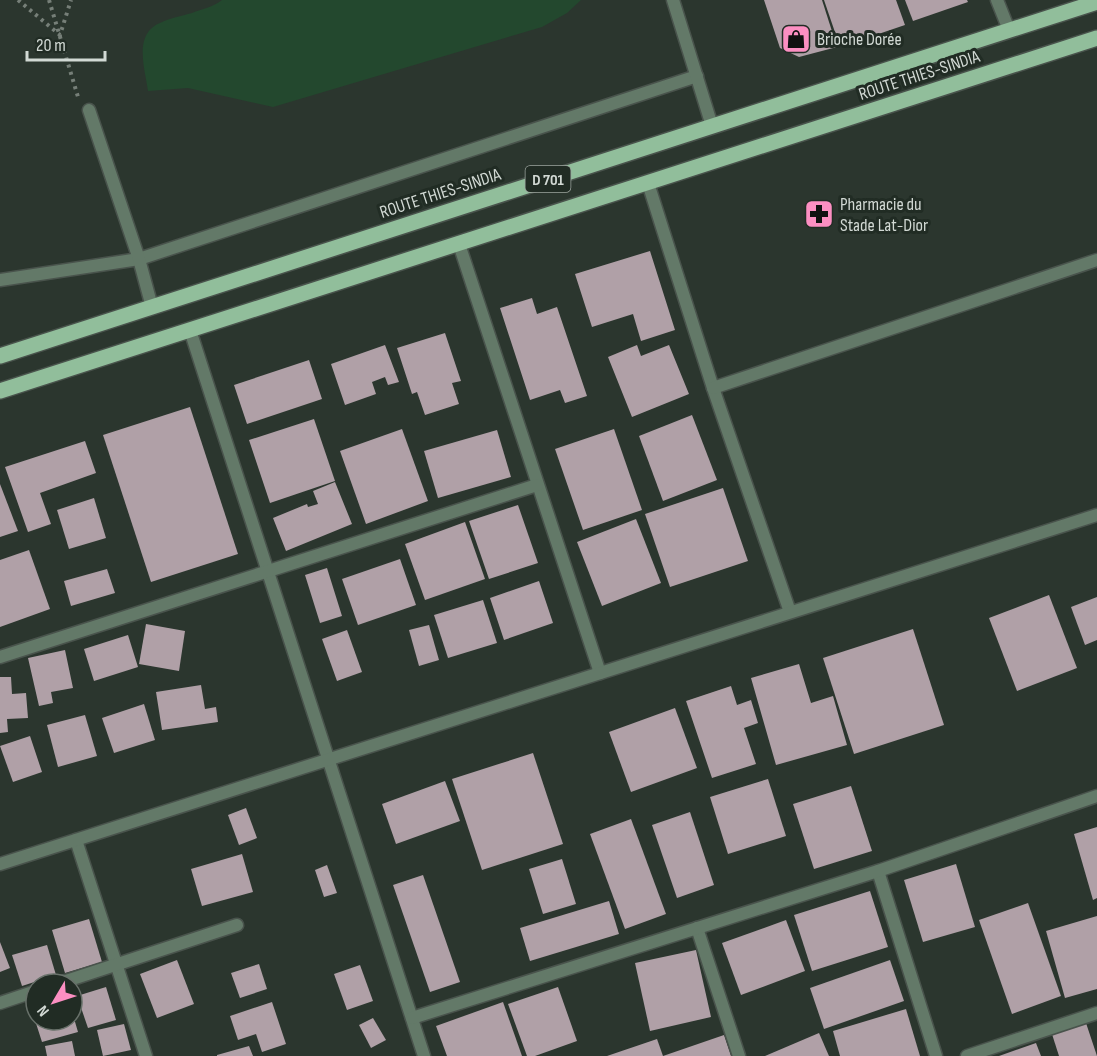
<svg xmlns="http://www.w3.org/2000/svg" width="1097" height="1056" font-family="'Sofia Sans Condensed',sans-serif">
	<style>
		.green { fill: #23482e }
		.building { fill: #b0a0a7 }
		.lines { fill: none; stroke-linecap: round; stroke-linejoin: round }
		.lane-casing { stroke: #49534c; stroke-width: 15 }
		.street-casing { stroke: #49534c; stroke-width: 15 }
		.primary-casing { stroke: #49534c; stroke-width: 18 }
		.path { stroke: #767f78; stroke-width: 4; stroke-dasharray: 3 4.5; stroke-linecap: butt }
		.lane { stroke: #637968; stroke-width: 12 }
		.street { stroke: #637968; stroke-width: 12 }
		.primary { stroke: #91be9b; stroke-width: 15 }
		.labels { text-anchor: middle; stroke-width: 6; stroke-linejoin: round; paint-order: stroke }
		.shield { fill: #212c24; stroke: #9da59f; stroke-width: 1.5 }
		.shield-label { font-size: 16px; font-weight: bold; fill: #d2d9d4 }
		.poi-label { font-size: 18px; fill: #d2d9d4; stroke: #212c24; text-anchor: start }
		.street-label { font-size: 18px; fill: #d2d9d4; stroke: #212c24 }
	</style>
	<rect width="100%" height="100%" fill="#2b362e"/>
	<!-- green -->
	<path class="green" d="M 222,0 L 581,0 L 567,13 L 542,27 L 273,107 L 188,88 L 148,91 C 145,69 133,34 160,23 C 170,18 181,16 192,13 C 202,9 213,7 222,0 Z"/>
	<!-- building -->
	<g class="building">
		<path d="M 764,0 L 822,0 L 837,47 L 799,57 L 780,48 Z"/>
		<path d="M 824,0 L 896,0 L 905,25 L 840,47 Z"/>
		<path d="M 905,0 L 967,0 L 968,2 L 913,21 Z"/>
		<path d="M 650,251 L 675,330 L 641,341 L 633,314 L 592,327 L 575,274 Z"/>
		<path d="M 532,298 L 537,314 L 557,307 L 587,396 L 565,403 L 560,390 L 530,400 L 500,308 Z"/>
		<path d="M 445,333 L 461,381 L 452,383 L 459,404 L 425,415 L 417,392 L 412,394 L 397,348 Z"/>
		<path d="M 385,345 L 399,382 L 388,385 L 385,377 L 372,382 L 376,394 L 345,405 L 331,364 Z"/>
		<path d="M 637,345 L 641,356 L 669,345 L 689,394 L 632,417 L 608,357 Z"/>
		<path d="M 309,360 L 322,399 L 247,424 L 234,385 Z"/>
		<path d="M 190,407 L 238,554 L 151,582 L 103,435 Z"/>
		<path d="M 692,415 L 717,480 L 663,501 L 639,436 Z"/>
		<path d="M 314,419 L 335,481 L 270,503 L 249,440 Z"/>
		<path d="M 402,429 L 428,501 L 366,524 L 340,451 Z"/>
		<path d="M 614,429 L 642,510 L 583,530 L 555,449 Z"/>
		<path d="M 497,430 L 511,477 L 438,498 L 424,451 Z"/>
		<path d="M 85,441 L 96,473 L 40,493 L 51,524 L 28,532 L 5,467 Z"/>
		<path d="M 335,482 L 352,524 L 286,551 L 273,518 L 307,504 L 308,507 L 318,504 L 313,491 Z"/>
		<path d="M 0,484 L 18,531 L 0,537 Z"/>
		<path d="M 723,488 L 748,561 L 670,587 L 645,514 Z"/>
		<path d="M 94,498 L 106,538 L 69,549 L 57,510 Z"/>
		<path d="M 518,505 L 538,563 L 489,579 L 469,521 Z"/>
		<path d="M 636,519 L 661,583 L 602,606 L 577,542 Z"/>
		<path d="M 465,522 L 485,579 L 425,600 L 405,544 Z"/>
		<path d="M 29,550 L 50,609 L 0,627 L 0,560 Z"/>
		<path d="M 400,559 L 416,605 L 358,625 L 342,579 Z"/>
		<path d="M 327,568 L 342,616 L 320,623 L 305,575 Z"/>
		<path d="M 107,569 L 115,593 L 71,606 L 64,581 Z"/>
		<path d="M 539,581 L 553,623 L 504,640 L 490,598 Z"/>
		<path d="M 1049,595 L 1077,668 L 1017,691 L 989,618 Z"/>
		<path d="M 1097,597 L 1097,640 L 1085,645 L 1071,607 Z"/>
		<path d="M 483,600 L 497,643 L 448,658 L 434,615 Z"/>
		<path d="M 146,624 L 185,631 L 179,671 L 139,664 Z"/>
		<path d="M 429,625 L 439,660 L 419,666 L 409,630 Z"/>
		<path d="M 913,629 L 944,725 L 854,754 L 823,658 Z"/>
		<path d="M 347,630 L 362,672 L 337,681 L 322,639 Z"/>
		<path d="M 128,635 L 138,667 L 94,681 L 84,649 Z"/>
		<path d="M 65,650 L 73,688 L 51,692 L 53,703 L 39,706 L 28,658 Z"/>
		<path d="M 799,664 L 811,703 L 833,696 L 847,745 L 776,765 L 751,678 Z"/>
		<path d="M 0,677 L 11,677 L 12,694 L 26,693 L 28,718 L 7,719 L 8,732 L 0,733 Z"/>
		<path d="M 201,685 L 205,709 L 216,707 L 218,722 L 162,730 L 156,692 Z"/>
		<path d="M 731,686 L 737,705 L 751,700 L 758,723 L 744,728 L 756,764 L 712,778 L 686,701 Z"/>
		<path d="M 144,704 L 155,740 L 114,753 L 102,718 Z"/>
		<path d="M 675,708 L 697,768 L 631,792 L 609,732 Z"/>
		<path d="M 85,715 L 97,756 L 58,767 L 47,725 Z"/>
		<path d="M 30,736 L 42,772 L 13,782 L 0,746 Z"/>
		<path d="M 533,753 L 563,844 L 482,870 L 452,779 Z"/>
		<path d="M 768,779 L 786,836 L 728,854 L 710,797 Z"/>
		<path d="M 445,781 L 460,821 L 396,844 L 382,804 Z"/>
		<path d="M 851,786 L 872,851 L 814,869 L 793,804 Z"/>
		<path d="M 246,808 L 257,838 L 239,845 L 228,815 Z"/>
		<path d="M 690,812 L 714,885 L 677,898 L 652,825 Z"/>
		<path d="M 631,819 L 666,914 L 625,929 L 590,834 Z"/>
		<path d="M 1097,827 L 1097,898 L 1093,900 L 1074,834 Z"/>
		<path d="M 242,854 L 253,892 L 202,906 L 191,869 Z"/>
		<path d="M 562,859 L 576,904 L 543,914 L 529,869 Z"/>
		<path d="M 956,864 L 975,927 L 923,942 L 904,880 Z"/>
		<path d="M 327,865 L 337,893 L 324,897 L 315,870 Z"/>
		<path d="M 423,875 L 460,982 L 430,992 L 393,885 Z"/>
		<path d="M 870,891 L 888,947 L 812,971 L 794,915 Z"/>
		<path d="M 609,901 L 619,934 L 530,961 L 520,928 Z"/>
		<path d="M 1028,903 L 1061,996 L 1012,1014 L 979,920 Z"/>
		<path d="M 1097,916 L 1097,989 L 1065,998 L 1046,931 Z"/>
		<path d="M 89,919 L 102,962 L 65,973 L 52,930 Z"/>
		<path d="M 786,920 L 805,971 L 741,995 L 722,943 Z"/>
		<path d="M 0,942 L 10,968 L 0,972 Z"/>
		<path d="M 47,945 L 56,975 L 22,986 L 12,955 Z"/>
		<path d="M 696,950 L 711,1017 L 650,1031 L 635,963 Z"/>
		<path d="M 177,960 L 194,1004 L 157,1018 L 140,974 Z"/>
		<path d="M 890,960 L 904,1001 L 824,1029 L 810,988 Z"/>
		<path d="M 259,964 L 267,989 L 240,998 L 231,973 Z"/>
		<path d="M 360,965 L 373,1001 L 347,1010 L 334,974 Z"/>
		<path d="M 106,987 L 116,1020 L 88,1028 L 77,996 Z"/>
		<path d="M 558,987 L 577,1041 L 535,1056 L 527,1056 L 508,1004 Z"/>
		<path d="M 272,1002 L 286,1044 L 262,1052 L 256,1034 L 238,1040 L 230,1016 Z"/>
		<path d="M 503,1002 L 522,1056 L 447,1056 L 436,1026 Z"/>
		<path d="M 906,1009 L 920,1056 L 840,1056 L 833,1031 Z"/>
		<path d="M 36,1013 L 36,1020 L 72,1020 L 73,1015 L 78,1032 L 42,1042 L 33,1014 Z"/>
		<path d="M 373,1018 L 386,1040 L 371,1048 L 359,1025 Z"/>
		<path d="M 1085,1020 L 1097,1056 L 1059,1056 L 1051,1031 Z"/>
		<path d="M 124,1024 L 131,1050 L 103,1056 L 97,1030 Z"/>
		<path d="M 819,1033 L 829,1056 L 765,1056 Z"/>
		<path d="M 724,1035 L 731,1056 L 663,1056 Z"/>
		<path d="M 657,1039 L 663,1056 L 607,1056 Z"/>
		<path d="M 72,1041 L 75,1056 L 47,1056 L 45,1046 Z"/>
		<path d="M 1036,1043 L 1041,1056 L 999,1056 Z"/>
		<path d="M 249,1046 L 253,1056 L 217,1056 L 217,1055 Z"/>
	</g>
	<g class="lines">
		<!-- lane casing -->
		<g class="lane-casing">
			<path id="lane" d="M 0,280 L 139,259 L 697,76"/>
		</g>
		<!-- street casing -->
		<g class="street-casing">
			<g id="street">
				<path d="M 673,0 L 712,126"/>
				<path d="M 997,0 L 1009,30"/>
				<path d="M 89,110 L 139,259 L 152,307"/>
				<path d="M 648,183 L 713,388 L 790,612"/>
				<path d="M 459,244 L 600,673"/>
				<path d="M 190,330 L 424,1056"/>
				<path d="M 713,388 L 1097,260"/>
				<path d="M 0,657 L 537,485"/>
				<path d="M 76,840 L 146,1056"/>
				<path d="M 0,864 L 1097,515"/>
				<path d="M 878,871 L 936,1056"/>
				<path d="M 697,928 L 739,1056"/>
				<path d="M 57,984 L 237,925"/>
				<path d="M 0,1003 L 36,991"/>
				<path d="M 412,1018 L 878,871 L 1097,796"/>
				<path d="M 967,1056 L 1097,1013"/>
			</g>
		</g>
		<!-- primary casing -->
		<g class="primary-casing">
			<g id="primary">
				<path d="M 0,356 L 1097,2"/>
				<path d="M 0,391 L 1097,38"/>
			</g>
		</g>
		<!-- path -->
		<g class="path">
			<path d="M 18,0 L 60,35 L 71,0"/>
			<path d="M 49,0 L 78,97"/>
		</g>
		<!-- lane -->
		<use href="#lane" class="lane"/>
		<!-- street -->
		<use href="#street" class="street"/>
		<!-- primary -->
		<use href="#primary" class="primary"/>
	</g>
	<!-- icons -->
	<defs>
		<g id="shop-square" transform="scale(1.5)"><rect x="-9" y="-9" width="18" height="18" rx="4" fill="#fc8fc2" stroke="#212c24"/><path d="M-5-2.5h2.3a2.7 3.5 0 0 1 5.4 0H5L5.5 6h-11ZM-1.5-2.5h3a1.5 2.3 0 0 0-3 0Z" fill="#111"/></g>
		<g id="pharmacy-square" transform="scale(1.5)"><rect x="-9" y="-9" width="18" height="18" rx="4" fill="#fc8fc2" stroke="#212c24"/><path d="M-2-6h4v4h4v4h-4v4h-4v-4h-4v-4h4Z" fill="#111"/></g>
	</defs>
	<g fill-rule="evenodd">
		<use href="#shop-square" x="796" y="39"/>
		<use href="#pharmacy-square" x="819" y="214"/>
	</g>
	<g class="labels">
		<!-- shield labels -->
		<rect class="shield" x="525.5" y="166" width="45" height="26" rx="4.5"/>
		<g class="shield-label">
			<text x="548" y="185">D 701</text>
		</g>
		<!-- poi labels -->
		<g class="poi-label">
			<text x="817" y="45">Brioche Dorée</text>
			<text x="840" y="210">Pharmacie du<tspan x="840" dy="21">Stade Lat-Dior</tspan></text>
		</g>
		<!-- street labels -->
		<g class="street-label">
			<text transform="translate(919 75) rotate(-18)" y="6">ROUTE THIES-SINDIA</text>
			<text transform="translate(440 193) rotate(-18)" y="6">ROUTE THIES-SINDIA</text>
		</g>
	</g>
	<!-- north arrow -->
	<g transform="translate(54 1002) rotate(231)"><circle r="28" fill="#212c24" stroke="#68716a" stroke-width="1.5"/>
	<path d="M0-4.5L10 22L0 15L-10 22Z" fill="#fc8fc2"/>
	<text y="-9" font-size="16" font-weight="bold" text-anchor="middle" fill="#d2d9d4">N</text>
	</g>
	<!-- scale -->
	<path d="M27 51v9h78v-9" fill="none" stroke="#d2d9d4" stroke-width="3"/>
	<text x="36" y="51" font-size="18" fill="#d2d9d4" stroke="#212c24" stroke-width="4.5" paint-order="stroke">20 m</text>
</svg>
